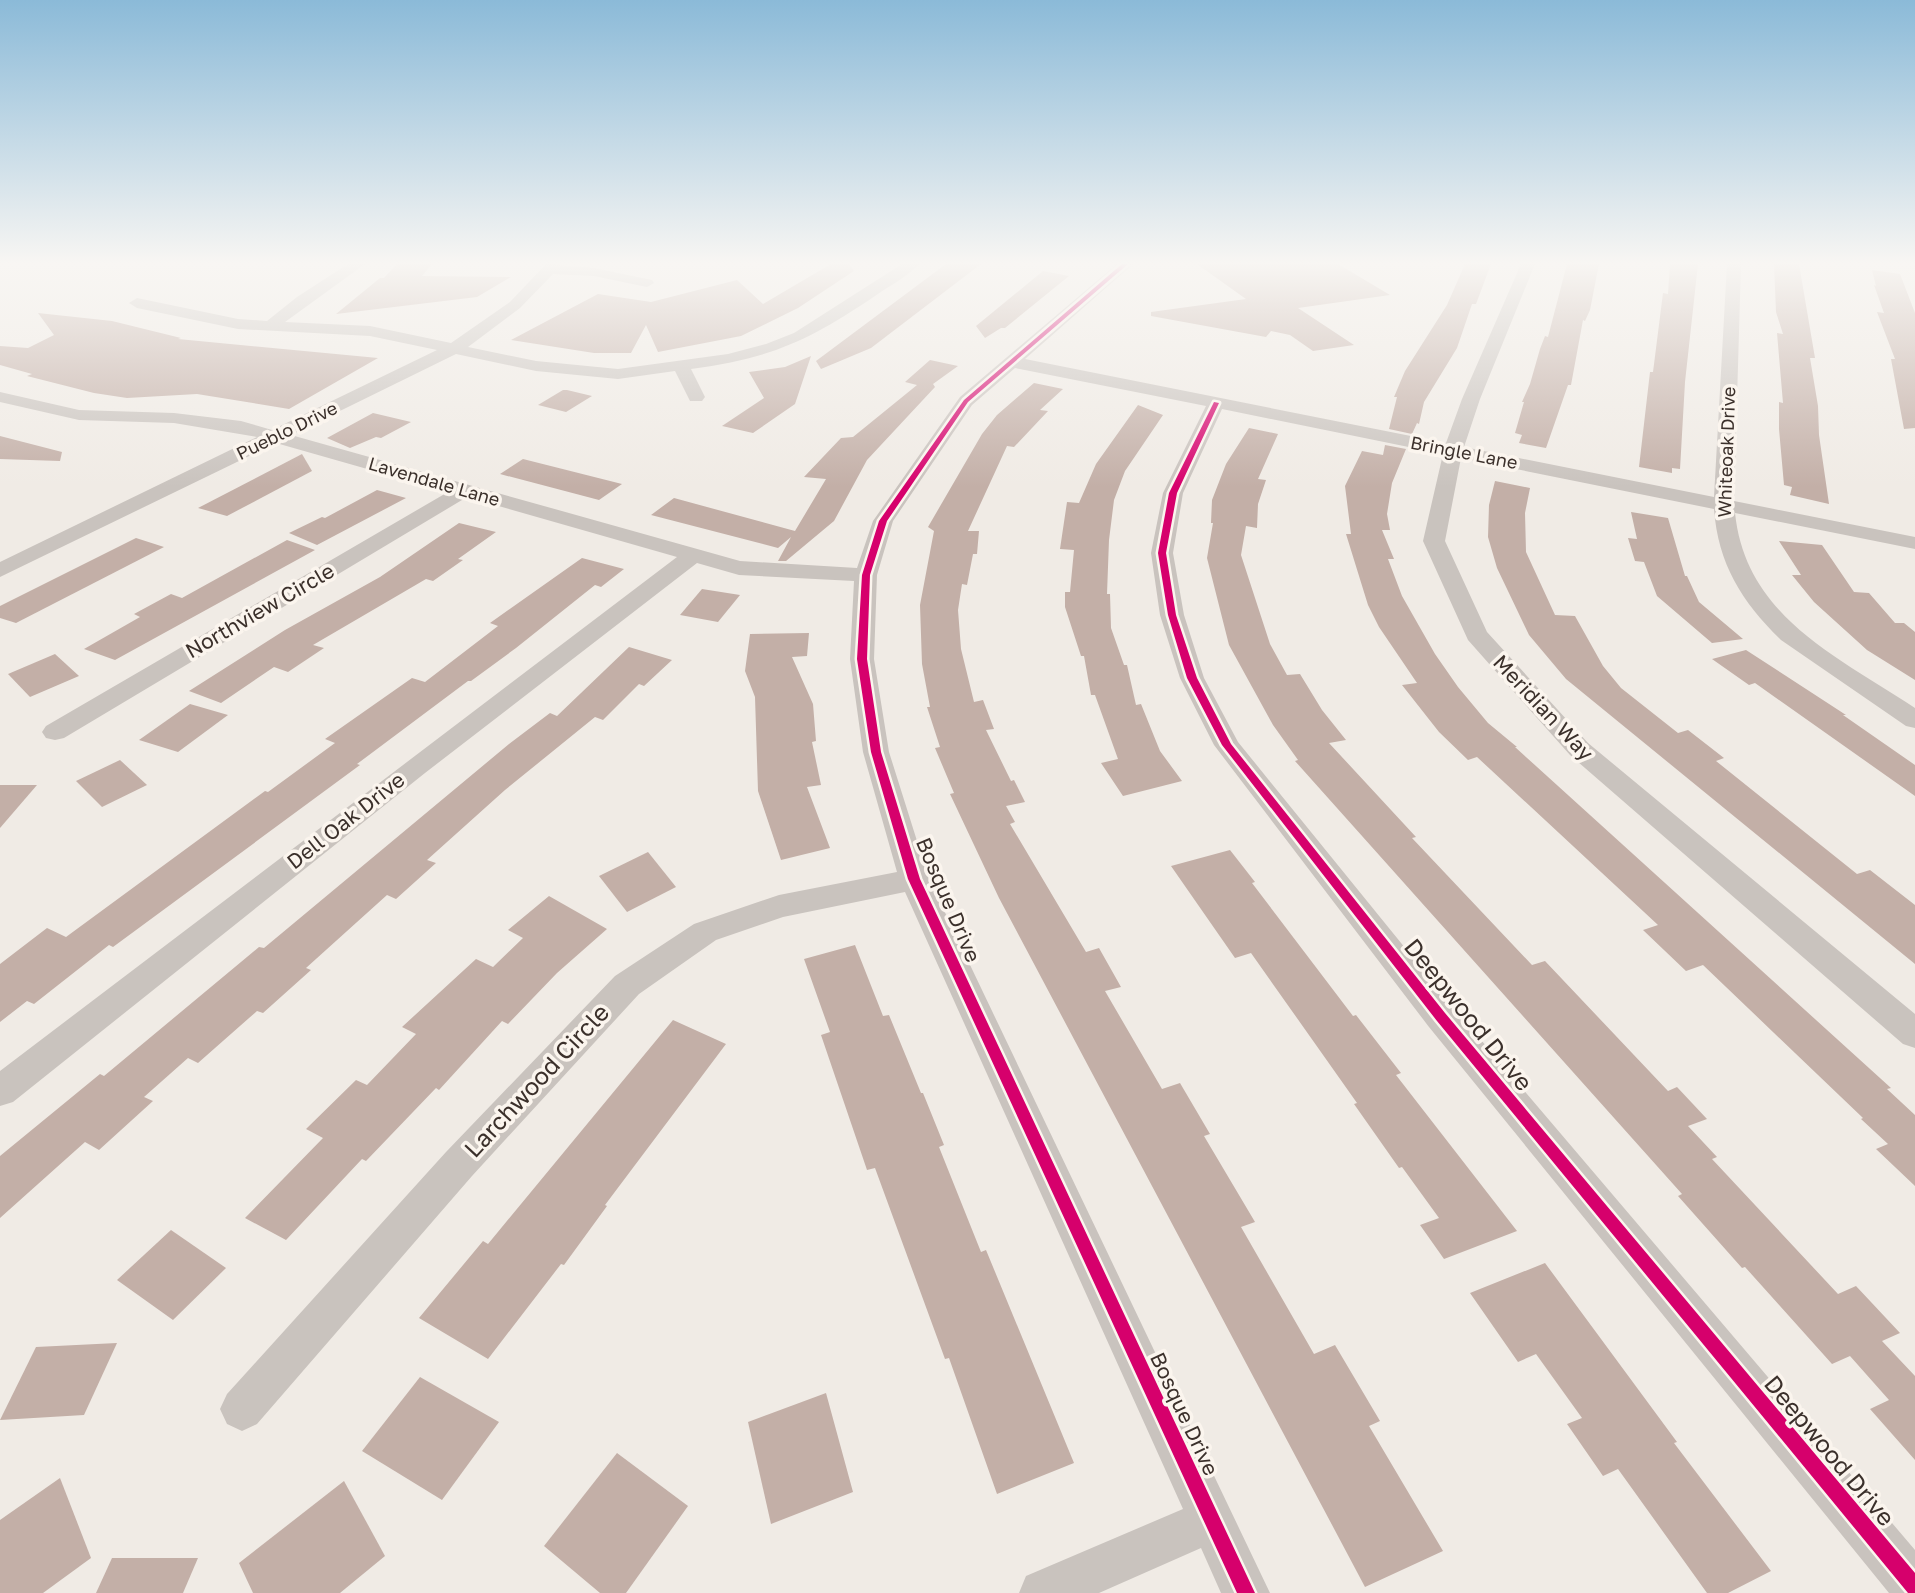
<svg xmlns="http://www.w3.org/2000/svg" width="1915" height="1593" font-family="'Golos Text',sans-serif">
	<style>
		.building { fill: #c3afa7 }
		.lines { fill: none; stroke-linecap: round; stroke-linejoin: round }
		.minor { fill: #c9c3be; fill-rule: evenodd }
		.cycleway-casing { stroke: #fbf5ee; stroke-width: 5 }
		.cycleway { fill: #d6006c; fill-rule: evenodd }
		.labels { text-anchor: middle; stroke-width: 7; stroke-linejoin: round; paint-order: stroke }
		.far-street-label { font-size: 18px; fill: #3b302b; stroke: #fbf5ee }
		.street-label { font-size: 21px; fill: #3b302b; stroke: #fbf5ee }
		.near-street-label { font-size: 24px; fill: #3b302b; stroke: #fbf5ee }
	</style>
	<rect width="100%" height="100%" fill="#f0ebe5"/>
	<!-- building -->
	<g class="building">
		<path d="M 397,264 L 432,264 L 422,276 L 511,277 L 477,297 L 336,314 L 380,278 L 384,278 Z"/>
		<path d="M 831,264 L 849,264 L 854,271 L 798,308 L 741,336 L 658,352 L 646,325 L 631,353 L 594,353 L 511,340 L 598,294 L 651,302 L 737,280 L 763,304 Z"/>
		<path d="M 946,264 L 981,264 L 871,348 L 821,369 L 816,361 Z"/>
		<path d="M 1197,264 L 1338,264 L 1390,295 L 1298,308 L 1354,345 L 1313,351 L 1290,335 L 1271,331 L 1266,337 L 1151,316 L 1151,312 L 1246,299 Z"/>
		<path d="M 1465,264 L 1491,264 L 1476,304 L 1472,304 L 1457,348 L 1424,402 L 1419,424 L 1417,423 L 1412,434 L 1389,429 L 1397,397 L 1394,397 L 1405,371 L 1447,305 Z"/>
		<path d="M 1567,264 L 1599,264 L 1590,310 L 1585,321 L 1583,320 L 1571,385 L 1568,385 L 1546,448 L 1519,443 L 1522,435 L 1515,433 L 1524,402 L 1522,402 L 1530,384 L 1540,349 L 1545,336 L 1548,337 Z"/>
		<path d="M 1670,264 L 1698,264 L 1685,382 L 1680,469 L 1672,468 L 1672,473 L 1639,467 L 1650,372 L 1653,372 L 1663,293 L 1668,294 Z"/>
		<path d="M 1774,264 L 1799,264 L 1815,358 L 1810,358 L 1818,406 L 1819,435 L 1829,504 L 1790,495 L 1792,487 L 1784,485 L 1779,429 L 1779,402 L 1783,403 L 1777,333 L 1783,334 L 1776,312 Z"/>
		<path d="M 1872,270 L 1900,274 L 1915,313 L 1915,428 L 1904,429 L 1891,359 L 1895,359 L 1877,312 L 1884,313 L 1874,285 L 1876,286 Z"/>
		<path d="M 1043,271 L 1069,276 L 1005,328 L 1001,328 L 985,338 L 976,326 Z"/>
		<path d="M 38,313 L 112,321 L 181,338 L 178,339 L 378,358 L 289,409 L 197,394 L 127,398 L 94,393 L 27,376 L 32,374 L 0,365 L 0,346 L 28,348 L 54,335 Z"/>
		<path d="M 811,356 L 795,404 L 753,433 L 722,426 L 764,398 L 749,372 L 785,367 Z"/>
		<path d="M 930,360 L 958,366 L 933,384 L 935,387 L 867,460 L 834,521 L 786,561 L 778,561 L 791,537 L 778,548 L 651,515 L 674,498 L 795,531 L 826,479 L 804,477 L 841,438 L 853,437 L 917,385 L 905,382 Z"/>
		<path d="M 1034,383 L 1063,389 L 1040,410 L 1048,411 L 1014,447 L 1007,446 L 968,531 L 979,531 L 977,554 L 973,554 L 967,585 L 962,584 L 958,610 L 961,649 L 974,702 L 983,700 L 994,729 L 986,730 L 1011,781 L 1014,780 L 1025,802 L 1006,806 L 1015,822 L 1010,824 L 1086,952 L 1099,948 L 1121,987 L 1105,991 L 1162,1089 L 1180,1083 L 1210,1134 L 1204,1136 L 1255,1222 L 1241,1227 L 1314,1354 L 1335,1345 L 1380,1421 L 1369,1426 L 1443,1551 L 1365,1587 L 999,898 L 950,794 L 954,793 L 935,748 L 940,747 L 927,707 L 930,707 L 922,664 L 920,605 L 934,531 L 928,527 L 982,434 L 997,415 Z"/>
		<path d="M 563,390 L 567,390 L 592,396 L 566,412 L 538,405 Z"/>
		<path d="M 1138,405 L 1163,415 L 1125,471 L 1114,500 L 1109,540 L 1107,594 L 1110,594 L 1111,628 L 1124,665 L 1127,665 L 1136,705 L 1141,704 L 1160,751 L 1182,781 L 1123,796 L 1101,763 L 1118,759 L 1095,695 L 1091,695 L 1084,656 L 1081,656 L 1065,607 L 1065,592 L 1070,592 L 1074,550 L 1060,549 L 1067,502 L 1079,503 L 1096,464 Z"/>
		<path d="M 373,413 L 411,422 L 381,438 L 376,437 L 350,448 L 327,438 Z"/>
		<path d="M 1249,428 L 1278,434 L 1258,479 L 1266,480 L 1258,504 L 1257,528 L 1246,526 L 1241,555 L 1270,644 L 1287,675 L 1300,674 L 1322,710 L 1346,740 L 1329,743 L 1416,837 L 1412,838 L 1532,965 L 1545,961 L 1668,1091 L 1677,1087 L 1707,1119 L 1688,1126 L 1717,1157 L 1712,1159 L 1838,1294 L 1856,1286 L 1900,1333 L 1882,1341 L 1915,1376 L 1915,1460 L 1870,1409 L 1889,1400 L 1850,1356 L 1832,1364 L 1745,1267 L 1742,1268 L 1678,1196 L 1682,1194 L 1295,761 L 1298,760 L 1273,725 L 1229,645 L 1207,558 L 1213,523 L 1211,523 L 1212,500 L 1226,464 Z"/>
		<path d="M 0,436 L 62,452 L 60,461 L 0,459 Z"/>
		<path d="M 1385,445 L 1406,449 L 1392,483 L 1387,514 L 1390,530 L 1382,530 L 1394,559 L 1388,559 L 1402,596 L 1435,654 L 1458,687 L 1488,723 L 1517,747 L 1515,747 L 1891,1088 L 1887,1089 L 1915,1115 L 1915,1186 L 1876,1149 L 1888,1144 L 1861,1119 L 1863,1118 L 1703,965 L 1686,971 L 1643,930 L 1658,925 L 1477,757 L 1468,760 L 1439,732 L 1402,685 L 1417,683 L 1379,627 L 1368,605 L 1346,534 L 1351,534 L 1345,486 L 1362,451 L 1383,455 Z"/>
		<path d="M 302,454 L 312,471 L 227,516 L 198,508 Z"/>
		<path d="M 523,459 L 622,484 L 599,500 L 500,474 Z"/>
		<path d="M 1495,481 L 1530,488 L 1525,513 L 1526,552 L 1555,615 L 1575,616 L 1603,666 L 1621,688 L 1678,733 L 1688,730 L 1724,758 L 1716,761 L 1857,874 L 1870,870 L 1915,905 L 1915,964 L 1566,679 L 1529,635 L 1497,568 L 1488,537 L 1489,505 Z"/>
		<path d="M 377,490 L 406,498 L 317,545 L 289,533 L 322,517 L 325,518 Z"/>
		<path d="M 1631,512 L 1668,518 L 1685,576 L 1687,576 L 1699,602 L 1743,639 L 1712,643 L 1657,596 L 1644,562 L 1635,561 L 1628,538 L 1637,539 Z"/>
		<path d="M 459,523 L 496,532 L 458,559 L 463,560 L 433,581 L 426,579 L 313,645 L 324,648 L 288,672 L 274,667 L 221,703 L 189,691 L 285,630 L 380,577 Z"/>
		<path d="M 136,538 L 164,547 L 16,623 L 0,618 L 0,606 Z"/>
		<path d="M 287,540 L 315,550 L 115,660 L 84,649 L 140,617 L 134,614 L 171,594 L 182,598 Z"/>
		<path d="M 1779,541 L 1822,545 L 1854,592 L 1869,593 L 1895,623 L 1904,623 L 1915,632 L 1915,680 L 1867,650 L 1814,602 L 1792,575 L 1801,575 Z"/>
		<path d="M 582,558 L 624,569 L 601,587 L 595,585 L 516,648 L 471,681 L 468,681 L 357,764 L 360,765 L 113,947 L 109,945 L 34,1004 L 27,1001 L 0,1022 L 0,964 L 47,928 L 66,937 L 265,791 L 268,792 L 335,743 L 325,739 L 412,678 L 425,682 L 498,626 L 490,623 Z"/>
		<path d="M 702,589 L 740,595 L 718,622 L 680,615 Z"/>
		<path d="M 809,633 L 807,656 L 792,657 L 813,704 L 816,741 L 812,742 L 821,785 L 807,787 L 830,848 L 781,860 L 758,791 L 755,697 L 745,671 L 750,634 Z"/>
		<path d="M 629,647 L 672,660 L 644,686 L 639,684 L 603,720 L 595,717 L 505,790 L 427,860 L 436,863 L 396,899 L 387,895 L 306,968 L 311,970 L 263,1013 L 257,1011 L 198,1063 L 188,1058 L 144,1097 L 153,1101 L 99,1150 L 85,1142 L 0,1218 L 0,1156 L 100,1074 L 104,1076 L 259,947 L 264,948 L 509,744 L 550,713 L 557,716 Z"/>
		<path d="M 1746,650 L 1846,715 L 1843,715 L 1915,765 L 1915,796 L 1755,683 L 1749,685 L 1712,659 Z"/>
		<path d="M 55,654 L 79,676 L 30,697 L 8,674 Z"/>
		<path d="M 190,704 L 228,715 L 178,752 L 139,740 Z"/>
		<path d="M 120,760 L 147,785 L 102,807 L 76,781 Z"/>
		<path d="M 0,785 L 37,785 L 0,828 Z"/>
		<path d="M 1230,850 L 1255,882 L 1252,883 L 1353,1016 L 1356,1015 L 1401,1073 L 1396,1075 L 1517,1231 L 1444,1259 L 1420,1225 L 1439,1218 L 1402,1167 L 1399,1168 L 1354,1104 L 1357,1103 L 1251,953 L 1235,958 L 1171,866 Z"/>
		<path d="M 648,852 L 676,887 L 627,912 L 599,876 Z"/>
		<path d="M 549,896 L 607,929 L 557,973 L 508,1024 L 502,1021 L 439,1090 L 436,1088 L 366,1161 L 362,1159 L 286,1240 L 245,1218 L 323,1138 L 306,1129 L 356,1080 L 367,1085 L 416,1034 L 402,1027 L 476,959 L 493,967 L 523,938 L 508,930 Z"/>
		<path d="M 855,945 L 883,1016 L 889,1015 L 921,1093 L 923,1093 L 944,1145 L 939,1147 L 981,1252 L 986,1250 L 1074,1463 L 997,1494 L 949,1358 L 945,1359 L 875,1168 L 867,1170 L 821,1035 L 830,1032 L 804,959 Z"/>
		<path d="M 673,1020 L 726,1044 L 605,1205 L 607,1206 L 564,1265 L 561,1264 L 488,1359 L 419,1318 L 483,1241 L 488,1244 Z"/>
		<path d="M 171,1230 L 226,1268 L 173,1320 L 117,1280 Z"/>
		<path d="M 1545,1263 L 1677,1442 L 1674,1443 L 1771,1571 L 1728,1593 L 1707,1593 L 1618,1469 L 1603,1476 L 1567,1424 L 1582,1418 L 1536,1354 L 1518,1362 L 1470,1293 Z"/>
		<path d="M 117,1343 L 84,1415 L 0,1420 L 36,1347 Z"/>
		<path d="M 420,1377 L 499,1422 L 442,1500 L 362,1451 Z"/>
		<path d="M 826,1393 L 853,1492 L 771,1524 L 748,1422 Z"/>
		<path d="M 617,1453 L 688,1506 L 626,1593 L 600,1593 L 544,1546 Z"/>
		<path d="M 60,1478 L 91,1558 L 43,1593 L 0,1593 L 0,1520 Z"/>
		<path d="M 344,1481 L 385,1556 L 340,1593 L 253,1593 L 239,1563 Z"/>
		<path d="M 112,1558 L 198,1558 L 183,1593 L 96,1593 Z"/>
	</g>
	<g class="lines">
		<!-- minor -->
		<path class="minor" d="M 348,264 L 365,264 L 285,322 L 370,326 L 451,343 L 510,302 L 546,264 L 594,268 L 652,280 L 654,283 L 647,287 L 594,276 L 553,274 L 520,308 L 468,347 L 536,361 L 618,369 L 728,354 L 766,344 L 794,333 L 902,264 L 919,264 C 907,277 889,286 875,296 C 808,341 772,358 691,369 L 705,397 L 702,401 L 690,401 L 675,371 L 618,379 L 536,371 L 456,354 L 291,435 L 740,561 L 857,568 L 873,521 L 960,397 L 1117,264 L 1133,264 L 1025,359 L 1446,443 L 1462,399 L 1521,264 L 1535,264 L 1480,399 L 1464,447 L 1714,497 L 1727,264 L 1741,264 L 1734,501 L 1915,537 L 1915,549 L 1735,513 C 1746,617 1837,656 1915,708 L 1915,728 L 1906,726 L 1781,640 C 1742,602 1718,564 1714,509 L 1461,458 L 1445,541 L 1487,632 L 1588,743 L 1915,1014 L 1915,1048 L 1903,1044 L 1570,755 L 1468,640 L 1423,541 L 1443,454 L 1222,409 L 1183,493 L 1173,553 L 1184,615 L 1204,678 L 1238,742 L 1453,1007 L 1915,1550 L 1915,1593 L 1889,1593 L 1429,1027 L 1214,745 L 1180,678 L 1160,615 L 1151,553 L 1163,493 L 1206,406 L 1015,368 L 972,405 L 893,521 L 877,575 L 874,659 L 889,752 L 929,879 L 1270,1593 L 1221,1593 L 1201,1548 L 1099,1593 L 1019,1593 L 1026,1576 L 1183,1509 L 905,892 L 783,917 L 716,940 L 639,994 L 472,1176 L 257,1424 L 242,1431 L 227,1424 L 220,1409 L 227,1394 L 446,1152 L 615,976 L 694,924 L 779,895 L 897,872 L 863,752 L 850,659 L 854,581 L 739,575 L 697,563 L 425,773 L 13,1102 L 0,1106 L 0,1071 L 677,557 L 467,497 L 64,738 L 55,740 L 46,738 L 42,732 L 46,726 L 448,492 L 276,443 L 0,577 L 0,562 L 257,437 L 174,423 L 79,420 L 0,402 L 0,392 L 79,410 L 174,413 L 241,421 L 272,430 L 437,350 L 370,336 L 238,329 L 137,308 L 129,303 L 137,298 L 238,319 L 267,321 L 297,297 Z"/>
		<!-- cycleway casing -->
		<g class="cycleway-casing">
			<g id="cycleway">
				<path d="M 1122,264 L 1128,264 L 968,402 L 887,521 L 870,575 L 867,659 L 881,752 L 920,879 L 1255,1593 L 1237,1593 L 908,879 L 871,752 L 857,659 L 862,575 L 879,521 L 964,400 Z"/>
				<path d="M 1214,402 L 1219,403 L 1177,493 L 1166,553 L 1176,615 L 1197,678 L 1231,744 L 1445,1013 L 1915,1573 L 1915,1593 L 1908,1593 L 1437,1021 L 1222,745 L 1187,678 L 1168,615 L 1158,553 L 1169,493 Z"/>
			</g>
		</g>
		<!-- cycleway -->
		<use href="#cycleway" class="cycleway"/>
	</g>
	<!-- sky -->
	<linearGradient id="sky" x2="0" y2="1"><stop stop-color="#8bbad8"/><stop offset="0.54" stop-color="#f8f6f3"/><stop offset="1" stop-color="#f8f6f3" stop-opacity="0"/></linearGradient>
	<rect width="1915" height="487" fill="url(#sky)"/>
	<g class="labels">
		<!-- far-street labels -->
		<g class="far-street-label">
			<text transform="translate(287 431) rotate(-26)" y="6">Pueblo Drive</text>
			<text transform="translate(1727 452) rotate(-88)" y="6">Whiteoak Drive</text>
			<text transform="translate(1464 453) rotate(11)" y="6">Bringle Lane</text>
			<text transform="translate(434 482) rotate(16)" y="6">Lavendale Lane</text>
		</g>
		<!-- street labels -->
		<g class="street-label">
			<text transform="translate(260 611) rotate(-30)" y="7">Northview Circle</text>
			<text transform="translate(1543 708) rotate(47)" y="7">Meridian Way</text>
			<text transform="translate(346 821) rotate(-38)" y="7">Dell Oak Drive</text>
			<text transform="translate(948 900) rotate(67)" y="7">Bosque Drive</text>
			<text transform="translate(1184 1414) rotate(65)" y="7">Bosque Drive</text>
		</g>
		<!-- near-street labels -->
		<g class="near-street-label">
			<text transform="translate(1468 1015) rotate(51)" y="8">Deepwood Drive</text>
			<text transform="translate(537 1081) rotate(-47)" y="8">Larchwood Circle</text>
			<text transform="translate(1829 1451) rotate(50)" y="8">Deepwood Drive</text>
		</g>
	</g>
</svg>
